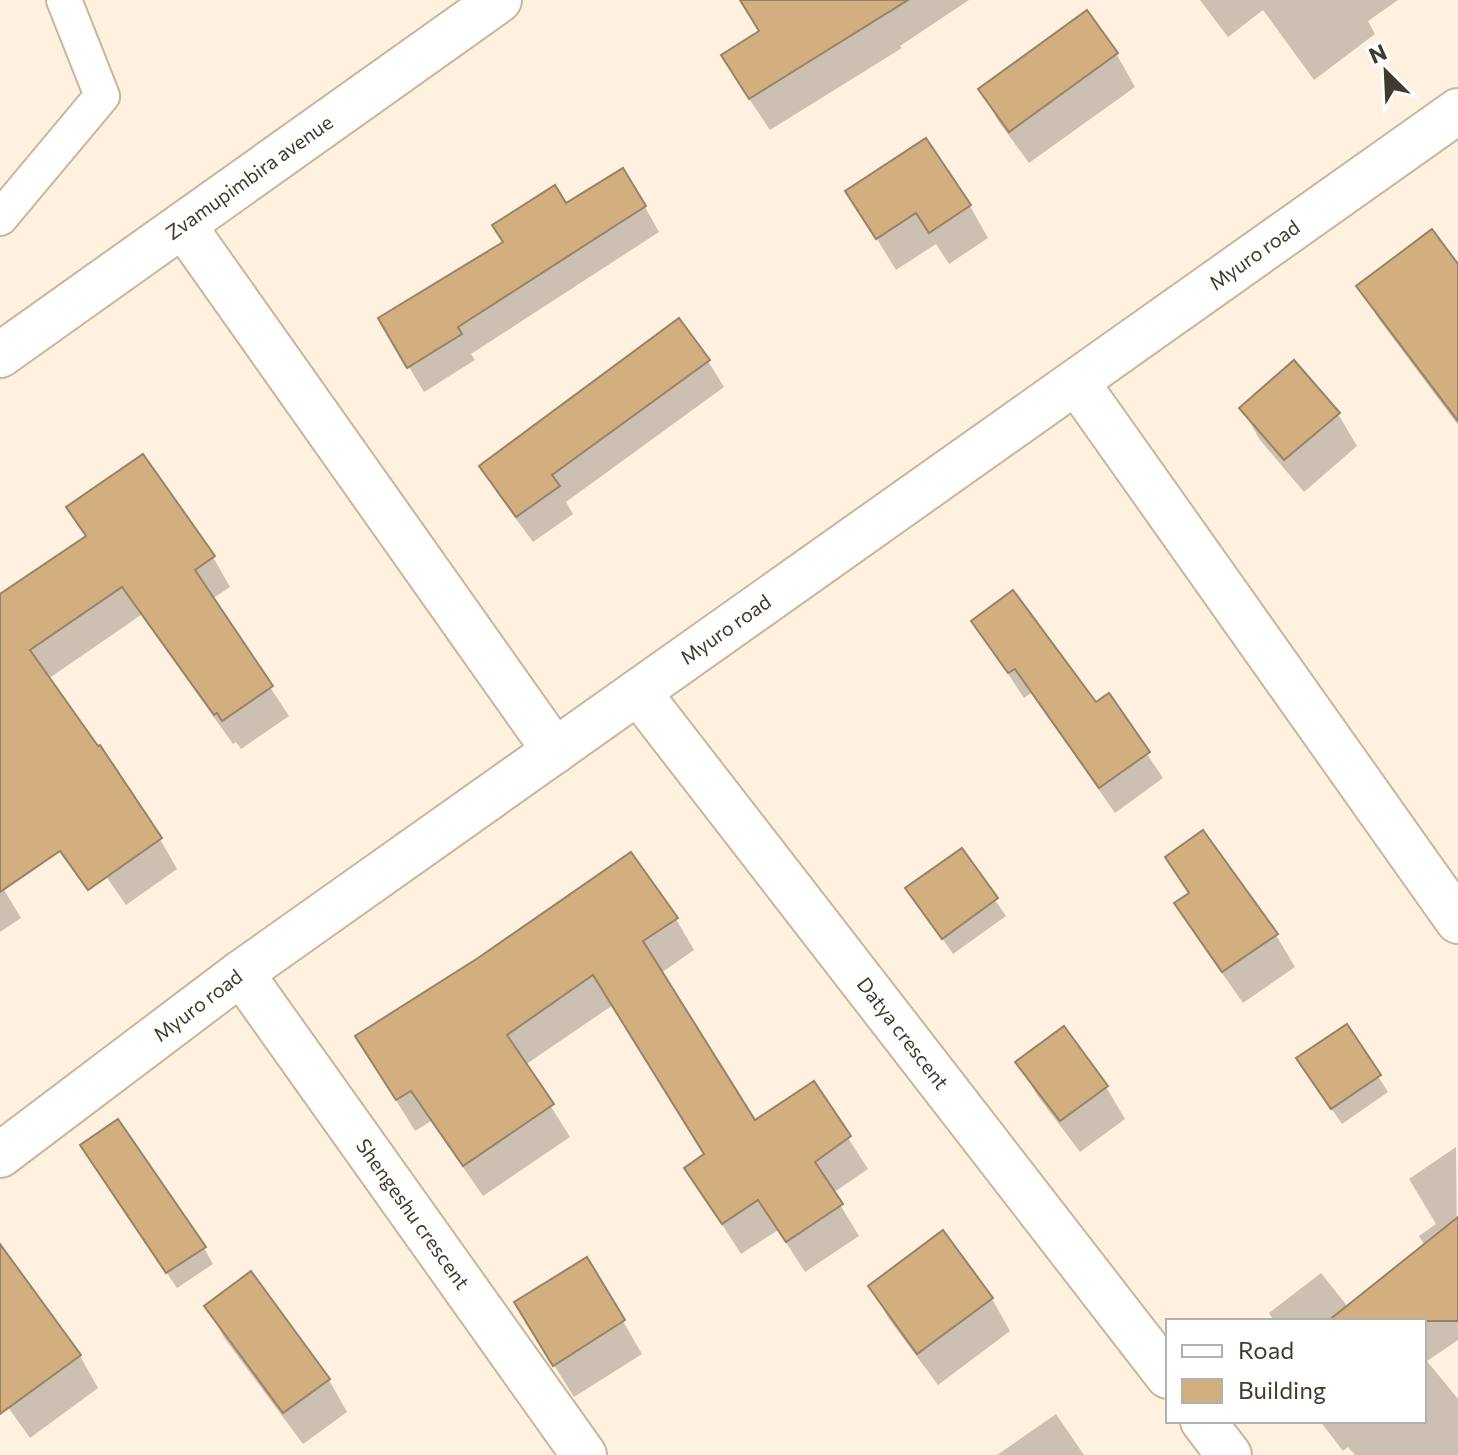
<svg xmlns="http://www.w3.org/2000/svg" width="1458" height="1455" font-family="Commissioner,sans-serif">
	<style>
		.shadow { fill: #0003 }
		.building { fill: #d3af80; stroke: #988368; stroke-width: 2 }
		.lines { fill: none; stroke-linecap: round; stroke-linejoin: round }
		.service-casing { stroke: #cbb598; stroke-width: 38 }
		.minor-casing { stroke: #cbb598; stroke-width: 48 }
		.tertiary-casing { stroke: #cbb598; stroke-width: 48 }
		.service { stroke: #fff; stroke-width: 34 }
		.minor { stroke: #fff; stroke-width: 44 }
		.tertiary { stroke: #fff; stroke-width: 44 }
		.labels { text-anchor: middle; stroke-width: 7; stroke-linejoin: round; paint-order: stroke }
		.street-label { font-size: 20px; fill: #433a2e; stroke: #fff }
	</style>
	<rect width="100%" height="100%" fill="#fff1df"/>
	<!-- shadow -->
	<g class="shadow">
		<path d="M 742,0 L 969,0 L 900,46 L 902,48 L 770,130 L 742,88 L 761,32 Z"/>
		<path d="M 1200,0 L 1398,0 L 1368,21 L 1375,34 L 1314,80 L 1263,10 L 1228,37 Z"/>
		<path d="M 1087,13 L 1117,55 L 1135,87 L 1029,163 L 999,122 L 980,89 Z"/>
		<path d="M 848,192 L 970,206 L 988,238 L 949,264 L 936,244 L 896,270 Z"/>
		<path d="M 645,207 L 659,232 L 471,354 L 475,360 L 424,392 L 380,319 Z"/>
		<path d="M 1458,267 L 1458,425 L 1378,318 L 1359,286 Z"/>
		<path d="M 708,361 L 724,387 L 566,502 L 573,514 L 533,542 L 497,493 L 481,467 Z"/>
		<path d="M 1242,408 L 1338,414 L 1357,446 L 1304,492 L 1260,440 Z"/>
		<path d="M 142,456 L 213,557 L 230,587 L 212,599 L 289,716 L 241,749 L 236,742 L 233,744 L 141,615 L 48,679 L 160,839 L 177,869 L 126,905 L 0,724 L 0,597 L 86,538 L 69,508 Z"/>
		<path d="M 973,621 L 1095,705 L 1108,696 L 1163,778 L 1115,813 L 1031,693 L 1024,698 Z"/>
		<path d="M 961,851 L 1006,916 L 953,954 L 908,889 Z"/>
		<path d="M 1167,858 L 1276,935 L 1295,967 L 1243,1003 L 1196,936 L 1177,904 L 1190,896 Z"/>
		<path d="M 0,883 L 21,918 L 0,932 Z"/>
		<path d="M 676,919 L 694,950 L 661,973 L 754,1123 L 813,1084 L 868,1169 L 833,1193 L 859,1236 L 805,1272 L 778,1230 L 741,1254 L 686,1168 L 706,1155 L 613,1005 L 525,1065 L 570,1137 L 483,1196 L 431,1121 L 415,1131 L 376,1068 Z"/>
		<path d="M 1347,1027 L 1388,1092 L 1342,1124 L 1308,1075 Z"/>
		<path d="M 1018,1063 L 1106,1087 L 1125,1119 L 1080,1152 L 1037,1095 Z"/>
		<path d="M 1456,1147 L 1458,1340 L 1427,1361 L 1458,1399 L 1458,1455 L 1355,1455 L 1348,1447 L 1343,1451 L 1320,1421 L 1424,1421 L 1424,1321 L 1274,1321 L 1269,1313 L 1321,1273 L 1348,1307 L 1425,1246 L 1419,1236 L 1436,1224 L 1409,1179 Z"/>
		<path d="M 92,1161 L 204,1248 L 213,1264 L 177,1288 Z"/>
		<path d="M 943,1233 L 992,1299 L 1010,1331 L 938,1385 L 889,1319 L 871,1287 Z"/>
		<path d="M 587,1259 L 642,1354 L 574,1397 L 535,1335 Z"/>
		<path d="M 0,1282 L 80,1356 L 98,1388 L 30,1438 L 0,1396 Z"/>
		<path d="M 206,1306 L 329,1380 L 347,1412 L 303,1444 L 225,1339 Z"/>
		<path d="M 1056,1414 L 1084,1455 L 997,1455 Z"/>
	</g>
	<!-- building -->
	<g class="building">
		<path d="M 740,0 L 908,0 L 749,99 L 721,55 L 759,31 Z"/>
		<path d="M 1087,10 L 1118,53 L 1009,132 L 978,89 Z"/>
		<path d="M 926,138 L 971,205 L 929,233 L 916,213 L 876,239 L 845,191 Z"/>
		<path d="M 623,168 L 646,206 L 458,327 L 462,334 L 407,368 L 378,318 L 503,242 L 492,225 L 555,185 L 566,203 Z"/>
		<path d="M 1432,229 L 1458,264 L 1458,421 L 1356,286 Z"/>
		<path d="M 679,318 L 710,360 L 552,475 L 560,486 L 516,517 L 479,466 Z"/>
		<path d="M 1294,360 L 1340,413 L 1284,460 L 1239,408 Z"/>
		<path d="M 143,454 L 215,556 L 195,570 L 273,686 L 222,721 L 217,713 L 214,715 L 122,587 L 30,650 L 98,746 L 100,745 L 162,838 L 88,890 L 60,851 L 0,892 L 0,594 L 86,536 L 66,507 Z"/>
		<path d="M 1013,590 L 1096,702 L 1109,693 L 1150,752 L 1099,788 L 1015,669 L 1008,673 L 971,621 Z"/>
		<path d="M 1203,830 L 1278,934 L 1222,972 L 1174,903 L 1189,893 L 1165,857 Z"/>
		<path d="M 962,848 L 998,898 L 942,939 L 905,888 Z"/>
		<path d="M 631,852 L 678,918 L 643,941 L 755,1120 L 814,1081 L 851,1136 L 815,1162 L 843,1204 L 786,1242 L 758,1200 L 722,1224 L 684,1168 L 704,1154 L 593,975 L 507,1035 L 554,1104 L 463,1166 L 411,1091 L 396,1100 L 355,1036 L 478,958 Z"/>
		<path d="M 1347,1024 L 1381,1075 L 1331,1109 L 1296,1058 Z"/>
		<path d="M 1064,1026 L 1108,1086 L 1060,1121 L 1015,1062 Z"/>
		<path d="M 118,1119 L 206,1247 L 166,1273 L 80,1145 Z"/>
		<path d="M 1458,1217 L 1458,1321 L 1328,1321 Z"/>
		<path d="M 943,1230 L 993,1298 L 917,1354 L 868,1286 Z"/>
		<path d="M 0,1244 L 81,1355 L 0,1414 Z"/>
		<path d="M 587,1257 L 625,1320 L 553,1366 L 514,1302 Z"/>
		<path d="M 251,1271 L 330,1379 L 283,1413 L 204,1306 Z"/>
	</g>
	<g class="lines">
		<!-- service casing -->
		<g class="service-casing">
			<path id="service" d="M 0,218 L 102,96 L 64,0"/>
		</g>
		<!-- minor casing -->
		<g class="minor-casing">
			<g id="minor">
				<path d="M 183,225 L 555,751"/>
				<path d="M 1077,383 L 1458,921"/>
				<path id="s1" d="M 638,692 L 1168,1376"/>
				<path id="s2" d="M 241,973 L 584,1455"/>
				<path id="s3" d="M 0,1155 L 241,973 L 1458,111"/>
				<path d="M 1203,1421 L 1229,1455"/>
			</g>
		</g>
		<!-- tertiary casing -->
		<g class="tertiary-casing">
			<g id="tertiary">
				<path id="s4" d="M 0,355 L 499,0"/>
			</g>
		</g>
		<!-- service -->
		<use href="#service" class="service"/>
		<!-- minor -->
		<use href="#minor" class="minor"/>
		<!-- tertiary -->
		<use href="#tertiary" class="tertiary"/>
	</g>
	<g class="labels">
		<!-- street labels -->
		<g class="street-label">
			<text dy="7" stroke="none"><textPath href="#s4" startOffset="306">Zvamupimbira avenue</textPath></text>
			<text dy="7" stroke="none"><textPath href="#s3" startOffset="1544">Myuro road</textPath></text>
			<text dy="7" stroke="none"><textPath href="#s3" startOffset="896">Myuro road</textPath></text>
			<text dy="7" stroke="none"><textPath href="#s3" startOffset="248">Myuro road</textPath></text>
			<text dy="7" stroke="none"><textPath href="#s1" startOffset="432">Datya crescent</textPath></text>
			<text dy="7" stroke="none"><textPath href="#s2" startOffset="296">Shengeshu crescent</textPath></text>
		</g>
	</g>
	<!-- legend -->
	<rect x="1166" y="1319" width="260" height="104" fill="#ffffff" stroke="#b4b0ab" stroke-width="2"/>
	<rect x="1182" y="1345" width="40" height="12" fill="#ffffff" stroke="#b4b0ab" stroke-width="2"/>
	<text x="1238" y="1359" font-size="24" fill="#433a2e">Road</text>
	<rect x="1182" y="1379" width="40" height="24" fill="#d3af80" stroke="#b4b0ab" stroke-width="2"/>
	<text x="1238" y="1399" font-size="24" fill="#433a2e">Building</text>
	<!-- north arrow -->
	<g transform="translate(1386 72) rotate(336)" stroke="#ffffff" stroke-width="6" paint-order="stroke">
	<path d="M0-6L14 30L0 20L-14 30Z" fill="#433a2e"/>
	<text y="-12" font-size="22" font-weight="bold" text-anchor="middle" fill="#433a2e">N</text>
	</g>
</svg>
